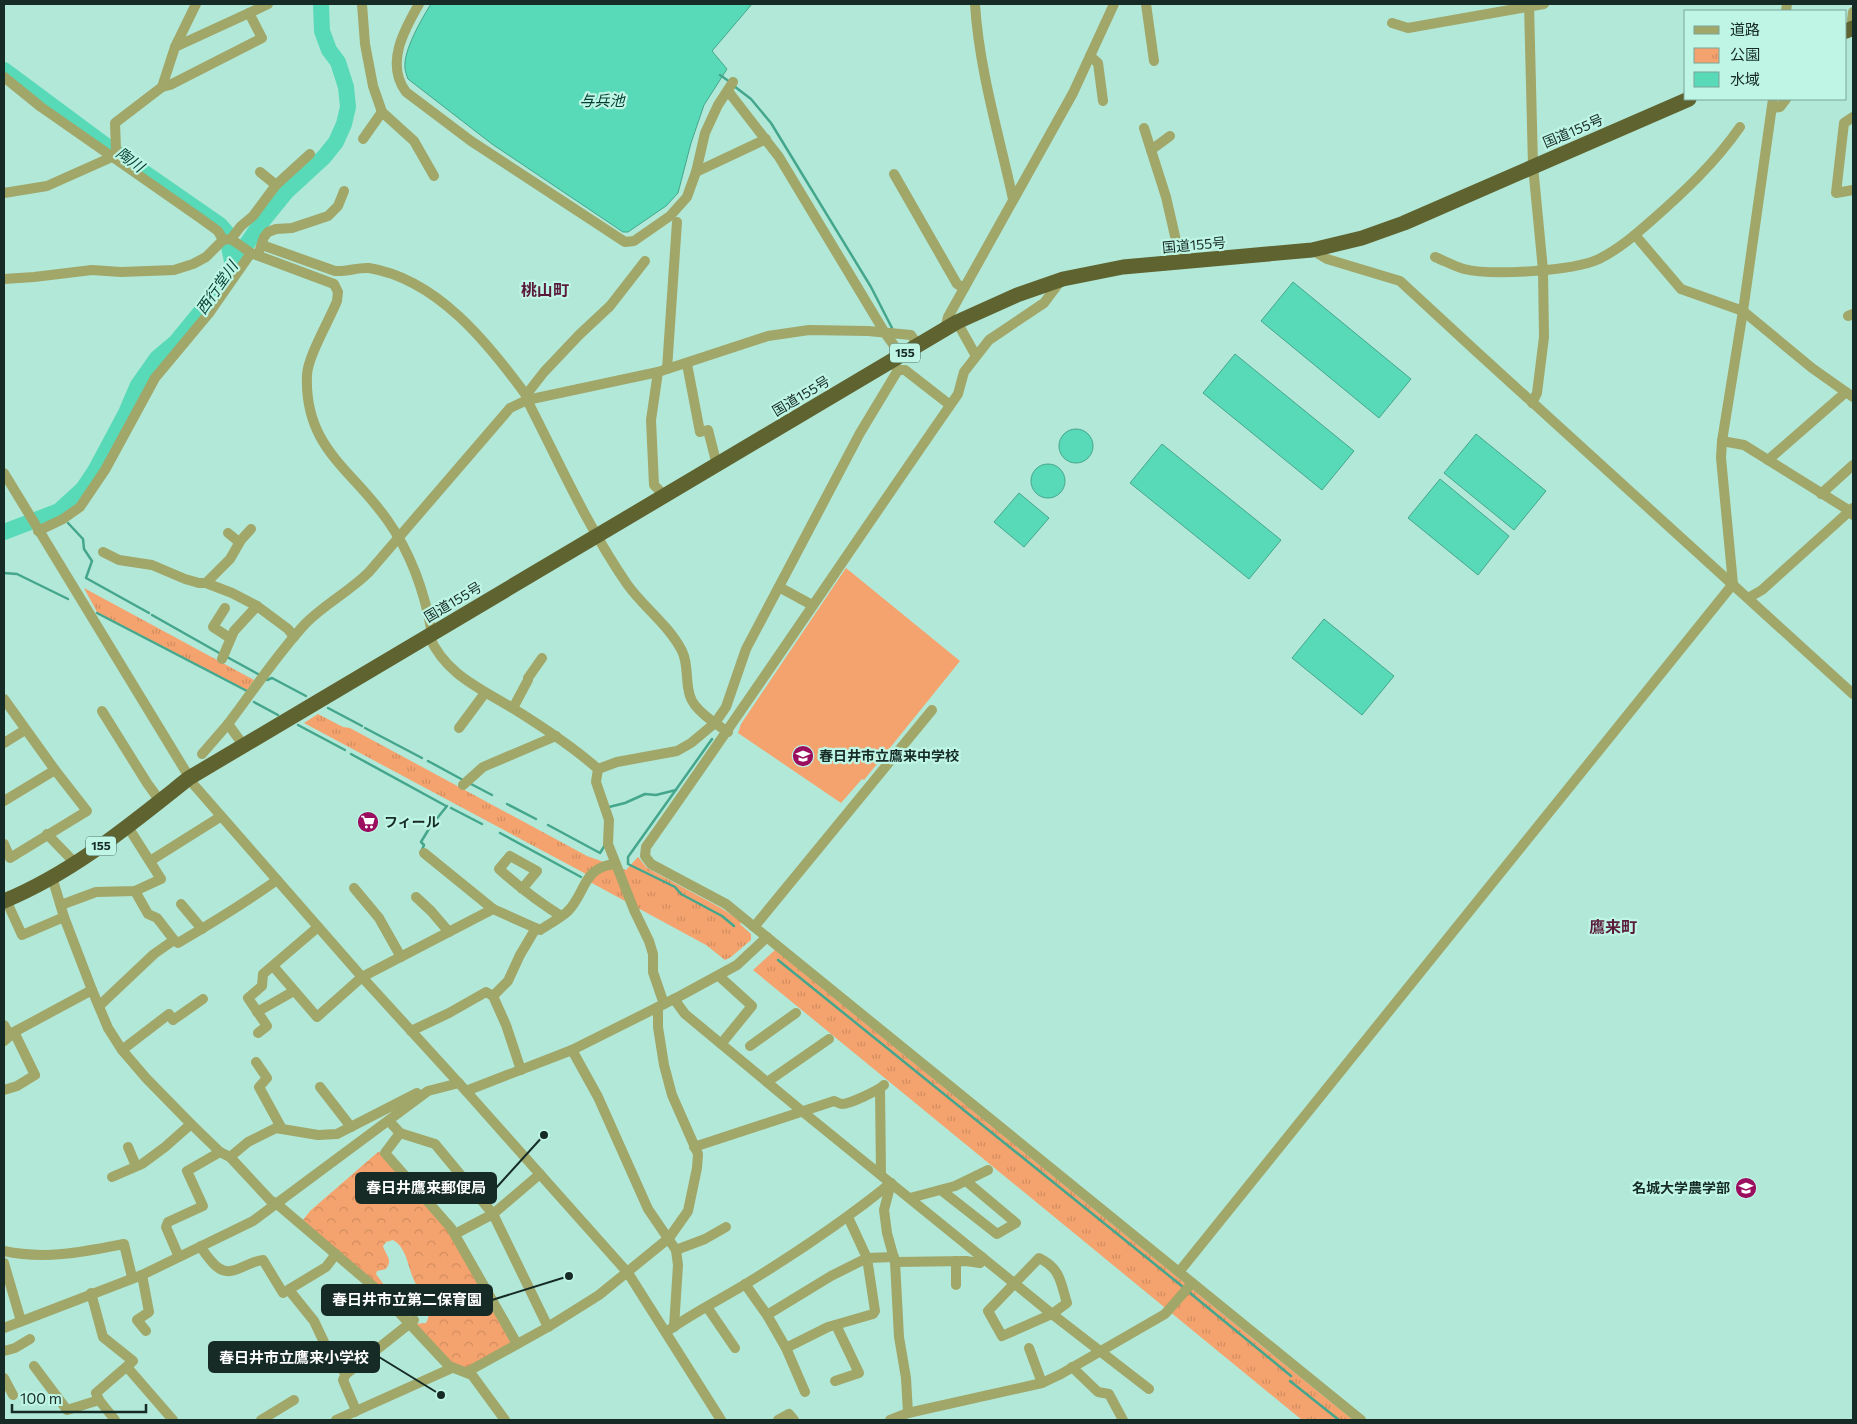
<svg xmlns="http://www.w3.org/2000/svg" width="1857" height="1424" font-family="Commissioner,'Noto Sans JP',sans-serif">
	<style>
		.green { fill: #f5a36e }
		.forest { fill: url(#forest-crowns) }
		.park { fill: url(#park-tufts) }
		.water { fill: #58dab8; stroke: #44a68c }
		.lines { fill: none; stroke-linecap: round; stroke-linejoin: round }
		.stream { stroke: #44a68c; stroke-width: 2.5 }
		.river { stroke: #58dab8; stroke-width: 16 }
		.minor { stroke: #a1a669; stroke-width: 10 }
		.highway { stroke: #5f632f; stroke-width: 15 }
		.labels { text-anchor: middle; stroke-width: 4.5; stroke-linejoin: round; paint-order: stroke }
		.shield { fill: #bff5e4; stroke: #49685e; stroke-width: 1 }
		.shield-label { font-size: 12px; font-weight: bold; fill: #162b25 }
		.street-label { font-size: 14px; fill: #162b25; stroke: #bff5e4 }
		.poi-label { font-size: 14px; font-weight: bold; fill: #162b25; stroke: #bff5e4; text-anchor: start }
		.water-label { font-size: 15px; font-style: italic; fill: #003c2f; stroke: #bff5e4 }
		.quarter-label { font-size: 16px; font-weight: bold; fill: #5a1a3a; stroke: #bff5e4 }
		.leader { fill: none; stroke: #162b25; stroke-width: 2 }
		.callout-dot { fill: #162b25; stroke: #bff5e4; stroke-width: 2 }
		.callout { fill: #162b25; stroke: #162b25; stroke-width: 2 }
		.callout-label { font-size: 15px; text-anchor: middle; font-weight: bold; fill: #fff }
	</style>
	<defs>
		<pattern id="forest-crowns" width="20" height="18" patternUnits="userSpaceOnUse" patternTransform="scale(1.25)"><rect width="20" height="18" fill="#f5a36e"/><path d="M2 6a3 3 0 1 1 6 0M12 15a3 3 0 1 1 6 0" fill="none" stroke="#d18c5f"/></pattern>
		<pattern id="park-tufts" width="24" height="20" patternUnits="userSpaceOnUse" patternTransform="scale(1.25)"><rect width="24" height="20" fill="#f5a36e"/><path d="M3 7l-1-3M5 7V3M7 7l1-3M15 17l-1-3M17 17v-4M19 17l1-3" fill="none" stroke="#d18c5f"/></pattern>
	</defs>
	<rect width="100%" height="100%" fill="#b2e8d7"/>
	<!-- green -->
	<path class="green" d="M 846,568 L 960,661 L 864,780 L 862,779 L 841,803 L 738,733 L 741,724 Z"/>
	<!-- forest -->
	<path class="forest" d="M 378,1152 L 382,1153 L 448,1229 L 511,1343 L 468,1368 L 453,1366 L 414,1324 L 426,1323 C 429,1318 429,1312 428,1307 C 425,1297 417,1288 413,1278 C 408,1266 406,1247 393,1240 L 386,1242 L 383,1246 C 386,1256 393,1259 386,1269 L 377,1271 L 376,1274 L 397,1303 L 303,1220 L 310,1211 Z"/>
	<!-- park -->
	<g class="park">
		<path d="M 84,588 L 254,680 L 247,690 L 97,612 Z"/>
		<path d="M 318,714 L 343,727 L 350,728 L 587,856 L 626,870 L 638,857 L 647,868 L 721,908 L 742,922 L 740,924 L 751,934 L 751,940 L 731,957 L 725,960 L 706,945 L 590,882 L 586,874 L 304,723 Z"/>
		<path d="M 775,950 L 1353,1420 L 1302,1420 L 753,970 Z"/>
	</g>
	<!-- water -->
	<g class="water">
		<path d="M 431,4 L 752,4 L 712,51 L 727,69 L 704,105 L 691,143 L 678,193 L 666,206 L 628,232 L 623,232 L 492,144 L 408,79 C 407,76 405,71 405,68 C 403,51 422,18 431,4 Z"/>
		<path d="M 1293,282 L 1411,379 L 1379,418 L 1261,321 Z"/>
		<path d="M 1235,354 L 1354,451 L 1322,490 L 1203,393 Z"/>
		<circle cx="1076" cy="446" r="17"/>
		<path d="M 1476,434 L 1546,491 L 1514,530 L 1444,473 Z"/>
		<path d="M 1162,444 L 1281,540 L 1249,579 L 1130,483 Z"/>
		<circle cx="1048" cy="481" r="17"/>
		<path d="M 1440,479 L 1509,536 L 1478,575 L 1408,518 Z"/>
		<path d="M 1019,493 L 1049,518 L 1024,547 L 994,522 Z"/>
		<path d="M 1324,619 L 1394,676 L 1362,715 L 1292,658 Z"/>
	</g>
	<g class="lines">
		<!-- stream -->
		<g class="stream">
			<path d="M 720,75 L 730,82"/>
			<path d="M 734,86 L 751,99 L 771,123 L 871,287 L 892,328"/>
			<path d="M 68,523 L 83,539 L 84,549 L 92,561 L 86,578 L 149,613"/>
			<path d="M 4,573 L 17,574 L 68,599"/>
			<path d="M 97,613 L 247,691"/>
			<path d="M 152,615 L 221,654"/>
			<path d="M 227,657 L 258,674"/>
			<path d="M 267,680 L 272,678 L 306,696"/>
			<path d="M 254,702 L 278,715"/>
			<path d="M 328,708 L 362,726"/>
			<path d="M 298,725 L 345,750"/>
			<path d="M 365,728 L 422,758"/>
			<path d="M 712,739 L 628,857 L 628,864 L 675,887 L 681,894 L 722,916 L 734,926"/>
			<path d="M 351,754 L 446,806"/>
			<path d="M 428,761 L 463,780"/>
			<path d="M 471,784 L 492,795"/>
			<path d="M 507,804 L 536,819"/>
			<path d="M 609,807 L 625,803 L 645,794 L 656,795 L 676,790"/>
			<path d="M 451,808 L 482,824"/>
			<path d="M 548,825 L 600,853 L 605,845"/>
			<path d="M 500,833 L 581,877"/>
			<path d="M 422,850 L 424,845 L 421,842 L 430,827 L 447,806"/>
			<path d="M 778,960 L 1183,1287"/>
			<path d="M 1190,1293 L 1291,1376"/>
			<path d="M 1290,1381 L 1339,1420"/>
		</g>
		<!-- river -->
		<g class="river">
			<path d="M 4,70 L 109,148 L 220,225 L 226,232 L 233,266"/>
			<path d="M 4,532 L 59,511 L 83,489 L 95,471 L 126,413 L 138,385 L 157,358 L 176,342 L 203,309 L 261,223 L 287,191 L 324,157 L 336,142 L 344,124 L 348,107 L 346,87 L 338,62 L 329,50 L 322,31 L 321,4"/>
		</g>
		<!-- minor -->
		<g class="minor">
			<path d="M 362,4 L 365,44 L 373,86 L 382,112 L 414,141 L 434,176"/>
			<path d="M 419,4 C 404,30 385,64 406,92 L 471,141 L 625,242 L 634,241 L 670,216 L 687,197 L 696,172 L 705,133 L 718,105 L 733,82"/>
			<path d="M 975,4 C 979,69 999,135 1013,199"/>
			<path d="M 1146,4 L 1154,61"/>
			<path d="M 1529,4 L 1533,166 L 1543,270 L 1544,337 L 1537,393 L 1532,403"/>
			<path d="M 1786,11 L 1787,4"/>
			<path d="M 1853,12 L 1852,20 L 1853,23"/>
			<path d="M 249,13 L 268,4"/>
			<path d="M 1392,23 L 1408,28 L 1544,4"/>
			<path d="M 1090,56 L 1098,63 L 1103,101"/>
			<path d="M 4,77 L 41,107 L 200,218 L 218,231 L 223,240"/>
			<path d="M 162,87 L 170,85 L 262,38 L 249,13 L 175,47"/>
			<path d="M 728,91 L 779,157 L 885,333 L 901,355"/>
			<path d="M 1772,108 L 1780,107 L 1786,99"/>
			<path d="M 1853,117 L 1844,123 L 1836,193 L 1853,190"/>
			<path d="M 1144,128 L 1166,197 L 1181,262"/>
			<path d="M 363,139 L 382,112"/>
			<path d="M 1151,150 L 1170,136"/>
			<path d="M 260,172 L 276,185"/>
			<path d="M 696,172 L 766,139"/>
			<path d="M 894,174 L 957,284 L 964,288"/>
			<path d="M 4,193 L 47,186 L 112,157 L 116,150 L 115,123 L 162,87 L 175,47 L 196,4"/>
			<path d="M 1635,235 L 1681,289 L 1743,311 L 1812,368 L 1853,397"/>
			<path d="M 231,239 L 251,253 L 334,284 L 338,292 L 337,301 C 329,321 308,356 307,375 C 304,448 352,469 388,521 C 412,555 425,593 432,634"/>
			<path d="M 262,245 L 335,271 C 347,272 358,267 369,268 C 437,279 488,343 526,395 L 527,400 C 559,462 587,526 627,584 C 643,607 669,625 682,651 C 689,665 685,681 690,696 C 694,710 716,724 728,732"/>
			<path d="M 260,249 L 264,237 L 268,232 L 276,229 L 292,228 L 328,216 L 338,206 L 344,191"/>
			<path d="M 1312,250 L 1327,259 L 1400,281 L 1478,353 L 1853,694"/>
			<path d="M 1435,257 C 1445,261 1454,266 1464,269 C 1492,276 1573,271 1599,259 C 1619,249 1635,235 1651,221 C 1684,192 1715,163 1740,127"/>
			<path d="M 4,279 L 34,277 L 92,270 L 121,272 L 174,270 L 193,264 L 206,257 L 223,240 L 231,239 L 241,226 L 253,216 L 276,185 L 310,154"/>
			<path d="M 1062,279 L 1044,303 L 989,340 L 964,372 L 958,394 C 853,545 752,697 646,847 L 645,856 L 651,864 L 726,904 L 1361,1420"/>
			<path d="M 1848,316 L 1853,314"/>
			<path d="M 957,322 L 976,356"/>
			<path d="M 945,329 L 948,317 L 1073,93 L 1114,4"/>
			<path d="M 687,364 L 700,432 L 708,430 L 717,465"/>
			<path d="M 667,369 L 677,222"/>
			<path d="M 898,370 L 905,370 L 950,405"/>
			<path d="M 658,372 L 651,420 L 654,485 L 664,495"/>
			<path d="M 526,395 L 544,372 L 579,335 L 610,306 L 645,261"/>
			<path d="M 1722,441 L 1744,445 L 1850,511 L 1853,515"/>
			<path d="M 1768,460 L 1846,392"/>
			<path d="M 4,473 L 194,785 L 362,977 L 466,1091 L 628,1273 L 721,1420"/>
			<path d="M 1821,494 L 1853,465"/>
			<path d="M 38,531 L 63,519 L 80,507 L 105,470 L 155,378 L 210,312 L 251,253"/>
			<path d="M 228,533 L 239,542"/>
			<path d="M 103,552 L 119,560 L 152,565 L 185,579 L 199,583 L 206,583 L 232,593 L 257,606 L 288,629 L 294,637"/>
			<path d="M 206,583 L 230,559 L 241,540 L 251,529"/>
			<path d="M 779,587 L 812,605"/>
			<path d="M 1748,598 L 1762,590 L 1853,508"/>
			<path d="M 225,608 L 213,627 L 230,638"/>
			<path d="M 429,636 C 446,675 480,688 514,709 C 543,727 572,746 598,769 L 596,782 L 609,820 L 608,844 L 634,910 L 649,941 L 653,954 L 653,972 L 664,1004"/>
			<path d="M 222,659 L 234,631 L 257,606"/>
			<path d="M 4,699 L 55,770 L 87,811 L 10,858 L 4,844"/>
			<path d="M 513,708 L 528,680 L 528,678 L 542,658"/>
			<path d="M 102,711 L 147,783 L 160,801"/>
			<path d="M 459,728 L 485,693"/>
			<path d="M 4,743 L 25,730"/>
			<path d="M 244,746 L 228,724 C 253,691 278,653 306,623 C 325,604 350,591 369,572 L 510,408 L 527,400 L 658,372 L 768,336 L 809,330 L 868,331 L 911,335 L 918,345"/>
			<path d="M 202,754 L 228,724"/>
			<path d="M 598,769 L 617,762 L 677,751 L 691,743 L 715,723 L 726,707 L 746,649 L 860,433 L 898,370 L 892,361"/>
			<path d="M 463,785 L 483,767 L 556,736"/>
			<path d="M 4,801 L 55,770"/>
			<path d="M 47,834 L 76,864"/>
			<path d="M 424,853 L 493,909"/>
			<path d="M 150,861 L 220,817"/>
			<path d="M 52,877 L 64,917 L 92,990 L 108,1028 L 122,1050 L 146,1078 L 191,1124 L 220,1152 L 230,1157 L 270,1200 L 277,1204 L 380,1292 L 449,1366 L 472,1375 L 505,1420"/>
			<path d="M 354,888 L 379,918 L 401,957"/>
			<path d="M 522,889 L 537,871 L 510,856 L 499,869 C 519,887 539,902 561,916"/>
			<path d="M 135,891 L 148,914 L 157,918 L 174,940"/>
			<path d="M 416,897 L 431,911 L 449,932"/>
			<path d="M 6,900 L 22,935 L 64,917"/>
			<path d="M 181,904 L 202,929"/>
			<path d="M 61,905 L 96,892 L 135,891 L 161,879 L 128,827"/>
			<path d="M 754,927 L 932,710"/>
			<path d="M 273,966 L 317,1017 L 362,977 L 493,909 L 540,930 C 549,924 559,919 567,912 C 586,894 582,867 615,864"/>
			<path d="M 719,976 L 752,1006 L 721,1044"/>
			<path d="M 493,996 L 508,981 L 520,955 L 536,928"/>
			<path d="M 674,999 L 685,1014 L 803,1112 L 1052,1314 L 1149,1389"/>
			<path d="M 99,1006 L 154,954 L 174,940 L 178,943 C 212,923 245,903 277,880"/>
			<path d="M 257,1012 L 294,991"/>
			<path d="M 4,1025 L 10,1036"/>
			<path d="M 411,1031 L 449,1013 L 486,992 L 493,996 L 506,1025 L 521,1070"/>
			<path d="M 258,1033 L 267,1026 L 248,998 L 262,986 L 263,974 L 318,927"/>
			<path d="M 4,1041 L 14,1032 L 92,990"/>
			<path d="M 750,1046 L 796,1013"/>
			<path d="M 122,1050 L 169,1014 L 173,1020 L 203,999"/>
			<path d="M 572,1050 L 598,1097 L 648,1209 L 676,1250 L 678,1265 L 674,1327"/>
			<path d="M 256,1062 L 267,1078 L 259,1087 L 282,1129"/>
			<path d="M 770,1080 L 829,1039"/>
			<path d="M 320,1087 L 351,1127"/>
			<path d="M 880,1089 L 881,1175"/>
			<path d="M 4,1090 L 17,1086 L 35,1075 L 14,1032"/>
			<path d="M 466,1091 L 572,1050 L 680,996 L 737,965 L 767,937"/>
			<path d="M 389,1121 L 400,1133 L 435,1144 L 493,1214 L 548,1327"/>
			<path d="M 400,1133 L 385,1153 L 451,1228 L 517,1344"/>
			<path d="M 128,1147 L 136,1166"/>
			<path d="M 694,1147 L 834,1101 C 837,1102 840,1104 842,1104 C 850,1104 879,1090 884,1085"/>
			<path d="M 230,1157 L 248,1142 L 276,1128 L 318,1135 L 337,1134 L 417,1093"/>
			<path d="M 112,1177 L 142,1164 L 165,1147 L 191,1124"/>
			<path d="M 891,1183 L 884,1210 L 887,1233 L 895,1262 L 899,1337 L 906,1378 L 908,1413"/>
			<path d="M 941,1190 L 997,1234 L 1016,1223 L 966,1181"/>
			<path d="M 910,1198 L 955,1186 L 988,1170"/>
			<path d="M 455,1234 L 493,1214 L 540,1174"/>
			<path d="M 201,1246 C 203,1252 208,1257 212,1262 C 230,1283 243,1262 263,1260 L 283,1293 L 326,1267 L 336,1254"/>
			<path d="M 676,1250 L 705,1239 L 726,1227"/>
			<path d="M 4,1251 C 45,1260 83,1252 124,1244 L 132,1277"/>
			<path d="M 179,1257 L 166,1227 L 168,1222 L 203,1206 L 187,1171 L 220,1152"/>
			<path d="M 1039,1258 C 1061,1269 1060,1281 1067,1303 L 1052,1314 L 1002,1336 L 988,1311 Z"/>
			<path d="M 956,1261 L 956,1285"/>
			<path d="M 895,1262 L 966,1261 L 980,1263 L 982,1257"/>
			<path d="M 4,1263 L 21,1321"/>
			<path d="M 1179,1272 L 1733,584 L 1721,458 L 1722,441 L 1743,311 L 1773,99"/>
			<path d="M 142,1275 L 149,1312 L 137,1320 L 146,1331"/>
			<path d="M 745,1284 L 767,1315 L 786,1348 L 805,1392"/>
			<path d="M 289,1290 L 314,1321 L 331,1357 L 346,1374"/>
			<path d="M 91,1293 L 103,1337 L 133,1361 L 96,1393 L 99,1400"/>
			<path d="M 707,1307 L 735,1348"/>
			<path d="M 767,1315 L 831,1276 L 867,1258 L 848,1217"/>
			<path d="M 4,1328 L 142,1275 L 253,1221 L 428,1091 L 459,1083"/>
			<path d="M 669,1330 C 693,1313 719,1300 744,1285 C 795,1254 844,1221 891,1183"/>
			<path d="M 786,1348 L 828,1327 L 873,1314 L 875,1311 L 867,1258 L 894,1257"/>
			<path d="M 1029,1348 L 1042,1383"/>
			<path d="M 4,1351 L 15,1348 L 30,1339"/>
			<path d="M 34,1366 L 67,1410 L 99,1400 L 115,1420"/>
			<path d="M 127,1367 L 173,1420"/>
			<path d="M 1072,1367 L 1098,1392 L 1109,1394 L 1123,1420"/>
			<path d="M 467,1372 L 548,1327 L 599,1295 L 669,1238 L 688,1211 L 697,1168 L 698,1154 L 672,1095 L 664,1065 L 658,1027 L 658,1007"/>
			<path d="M 4,1378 L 13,1395"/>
			<path d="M 835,1381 L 859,1373 L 836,1325"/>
			<path d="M 355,1412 L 355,1408 L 343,1380 L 346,1374 L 414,1320"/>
			<path d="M 261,1420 L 294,1400"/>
			<path d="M 336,1420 L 452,1368"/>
			<path d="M 778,1420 L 789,1414 L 794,1420"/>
			<path d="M 890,1420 L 908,1413 L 1042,1383 L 1061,1374 L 1165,1314 L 1192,1283"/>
		</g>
		<!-- highway -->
		<g class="highway">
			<path d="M 1846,31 L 1853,28"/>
			<path d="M 4,901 C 74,872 131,824 189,778 L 957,322 L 1017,295 L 1063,279 L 1123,267 L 1312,250 L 1362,238 L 1404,223 L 1689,99"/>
		</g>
	</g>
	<!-- icons -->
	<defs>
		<g id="school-disc" transform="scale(1.125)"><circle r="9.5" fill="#9a0d5f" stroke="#bff5e4"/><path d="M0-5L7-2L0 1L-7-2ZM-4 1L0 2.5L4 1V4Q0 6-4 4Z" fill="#fff"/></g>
		<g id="supermarket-disc" transform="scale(1.125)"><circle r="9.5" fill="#9a0d5f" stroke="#bff5e4"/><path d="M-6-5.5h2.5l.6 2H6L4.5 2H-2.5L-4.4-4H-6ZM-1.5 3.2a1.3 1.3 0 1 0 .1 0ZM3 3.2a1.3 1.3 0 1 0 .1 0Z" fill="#fff"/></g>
		<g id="university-disc" transform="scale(1.125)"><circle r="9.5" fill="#9a0d5f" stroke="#bff5e4"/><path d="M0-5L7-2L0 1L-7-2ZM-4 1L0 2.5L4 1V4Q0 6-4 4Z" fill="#fff"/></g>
	</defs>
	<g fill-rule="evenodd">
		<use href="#school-disc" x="803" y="756"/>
		<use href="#supermarket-disc" x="368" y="822"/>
		<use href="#university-disc" x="1746" y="1188"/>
	</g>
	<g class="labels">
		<!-- shield labels -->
		<g class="shield">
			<rect x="890" y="343.5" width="30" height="19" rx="4"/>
			<rect x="86" y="836.5" width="30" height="19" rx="4"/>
		</g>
		<g class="shield-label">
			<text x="905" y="357">155</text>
			<text x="101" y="850">155</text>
		</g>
		<!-- street labels -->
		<g class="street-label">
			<text transform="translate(1573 131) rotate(-23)" y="5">国道155号</text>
			<text transform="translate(1194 245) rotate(-5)" y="5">国道155号</text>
			<text transform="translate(801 396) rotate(-31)" y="5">国道155号</text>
			<text transform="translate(453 602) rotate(-31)" y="5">国道155号</text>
		</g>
		<!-- poi labels -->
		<g class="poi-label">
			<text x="819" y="761">春日井市立鷹来中学校</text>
			<text x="384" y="827">フィール</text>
			<text x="1730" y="1193" text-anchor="end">名城大学農学部</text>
		</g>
		<!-- water labels -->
		<g class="water-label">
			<text x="602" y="106">与兵池</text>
			<text transform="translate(130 160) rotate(36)" y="5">陶川</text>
			<text transform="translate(217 288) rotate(-55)" y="5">西行堂川</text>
		</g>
		<!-- quarter labels -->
		<g class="quarter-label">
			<text x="545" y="296">桃山町</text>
			<text x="1613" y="933">鷹来町</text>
		</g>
	</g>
	<!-- callouts -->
	<path class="leader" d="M544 1135L496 1188M569 1276L492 1300M441 1395L379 1357"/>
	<g class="callout-dot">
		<circle cx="544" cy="1135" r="5"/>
		<circle cx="569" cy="1276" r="5"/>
		<circle cx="441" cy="1395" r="5"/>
	</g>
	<g class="callout">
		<rect x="356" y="1173" width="140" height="30" rx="5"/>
		<rect x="322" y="1285" width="170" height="30" rx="5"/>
		<rect x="209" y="1342" width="170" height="30" rx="5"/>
	</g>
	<g class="callout-label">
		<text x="426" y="1193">春日井鷹来郵便局</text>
		<text x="407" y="1305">春日井市立第二保育園</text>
		<text x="294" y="1363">春日井市立鷹来小学校</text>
	</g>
	<!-- border -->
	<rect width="1857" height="1424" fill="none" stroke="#162b25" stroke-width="10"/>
	<!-- legend -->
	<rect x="1684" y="10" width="162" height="90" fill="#bff5e4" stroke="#7ba498"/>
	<rect x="1694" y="26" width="25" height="8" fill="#a1a669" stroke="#7ba498"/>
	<text x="1730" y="35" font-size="15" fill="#162b25">道路</text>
	<rect x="1694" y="48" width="25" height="15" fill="url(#park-tufts)" stroke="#7ba498"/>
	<text x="1730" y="60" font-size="15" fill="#162b25">公園</text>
	<rect x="1694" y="72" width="25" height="15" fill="#58dab8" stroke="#7ba498"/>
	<text x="1730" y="85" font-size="15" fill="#162b25">水域</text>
	<!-- scale -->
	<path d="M12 1404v8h134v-8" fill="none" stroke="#162b25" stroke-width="2.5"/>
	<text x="20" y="1404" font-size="15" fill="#162b25" stroke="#bff5e4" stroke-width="4" paint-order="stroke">100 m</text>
</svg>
